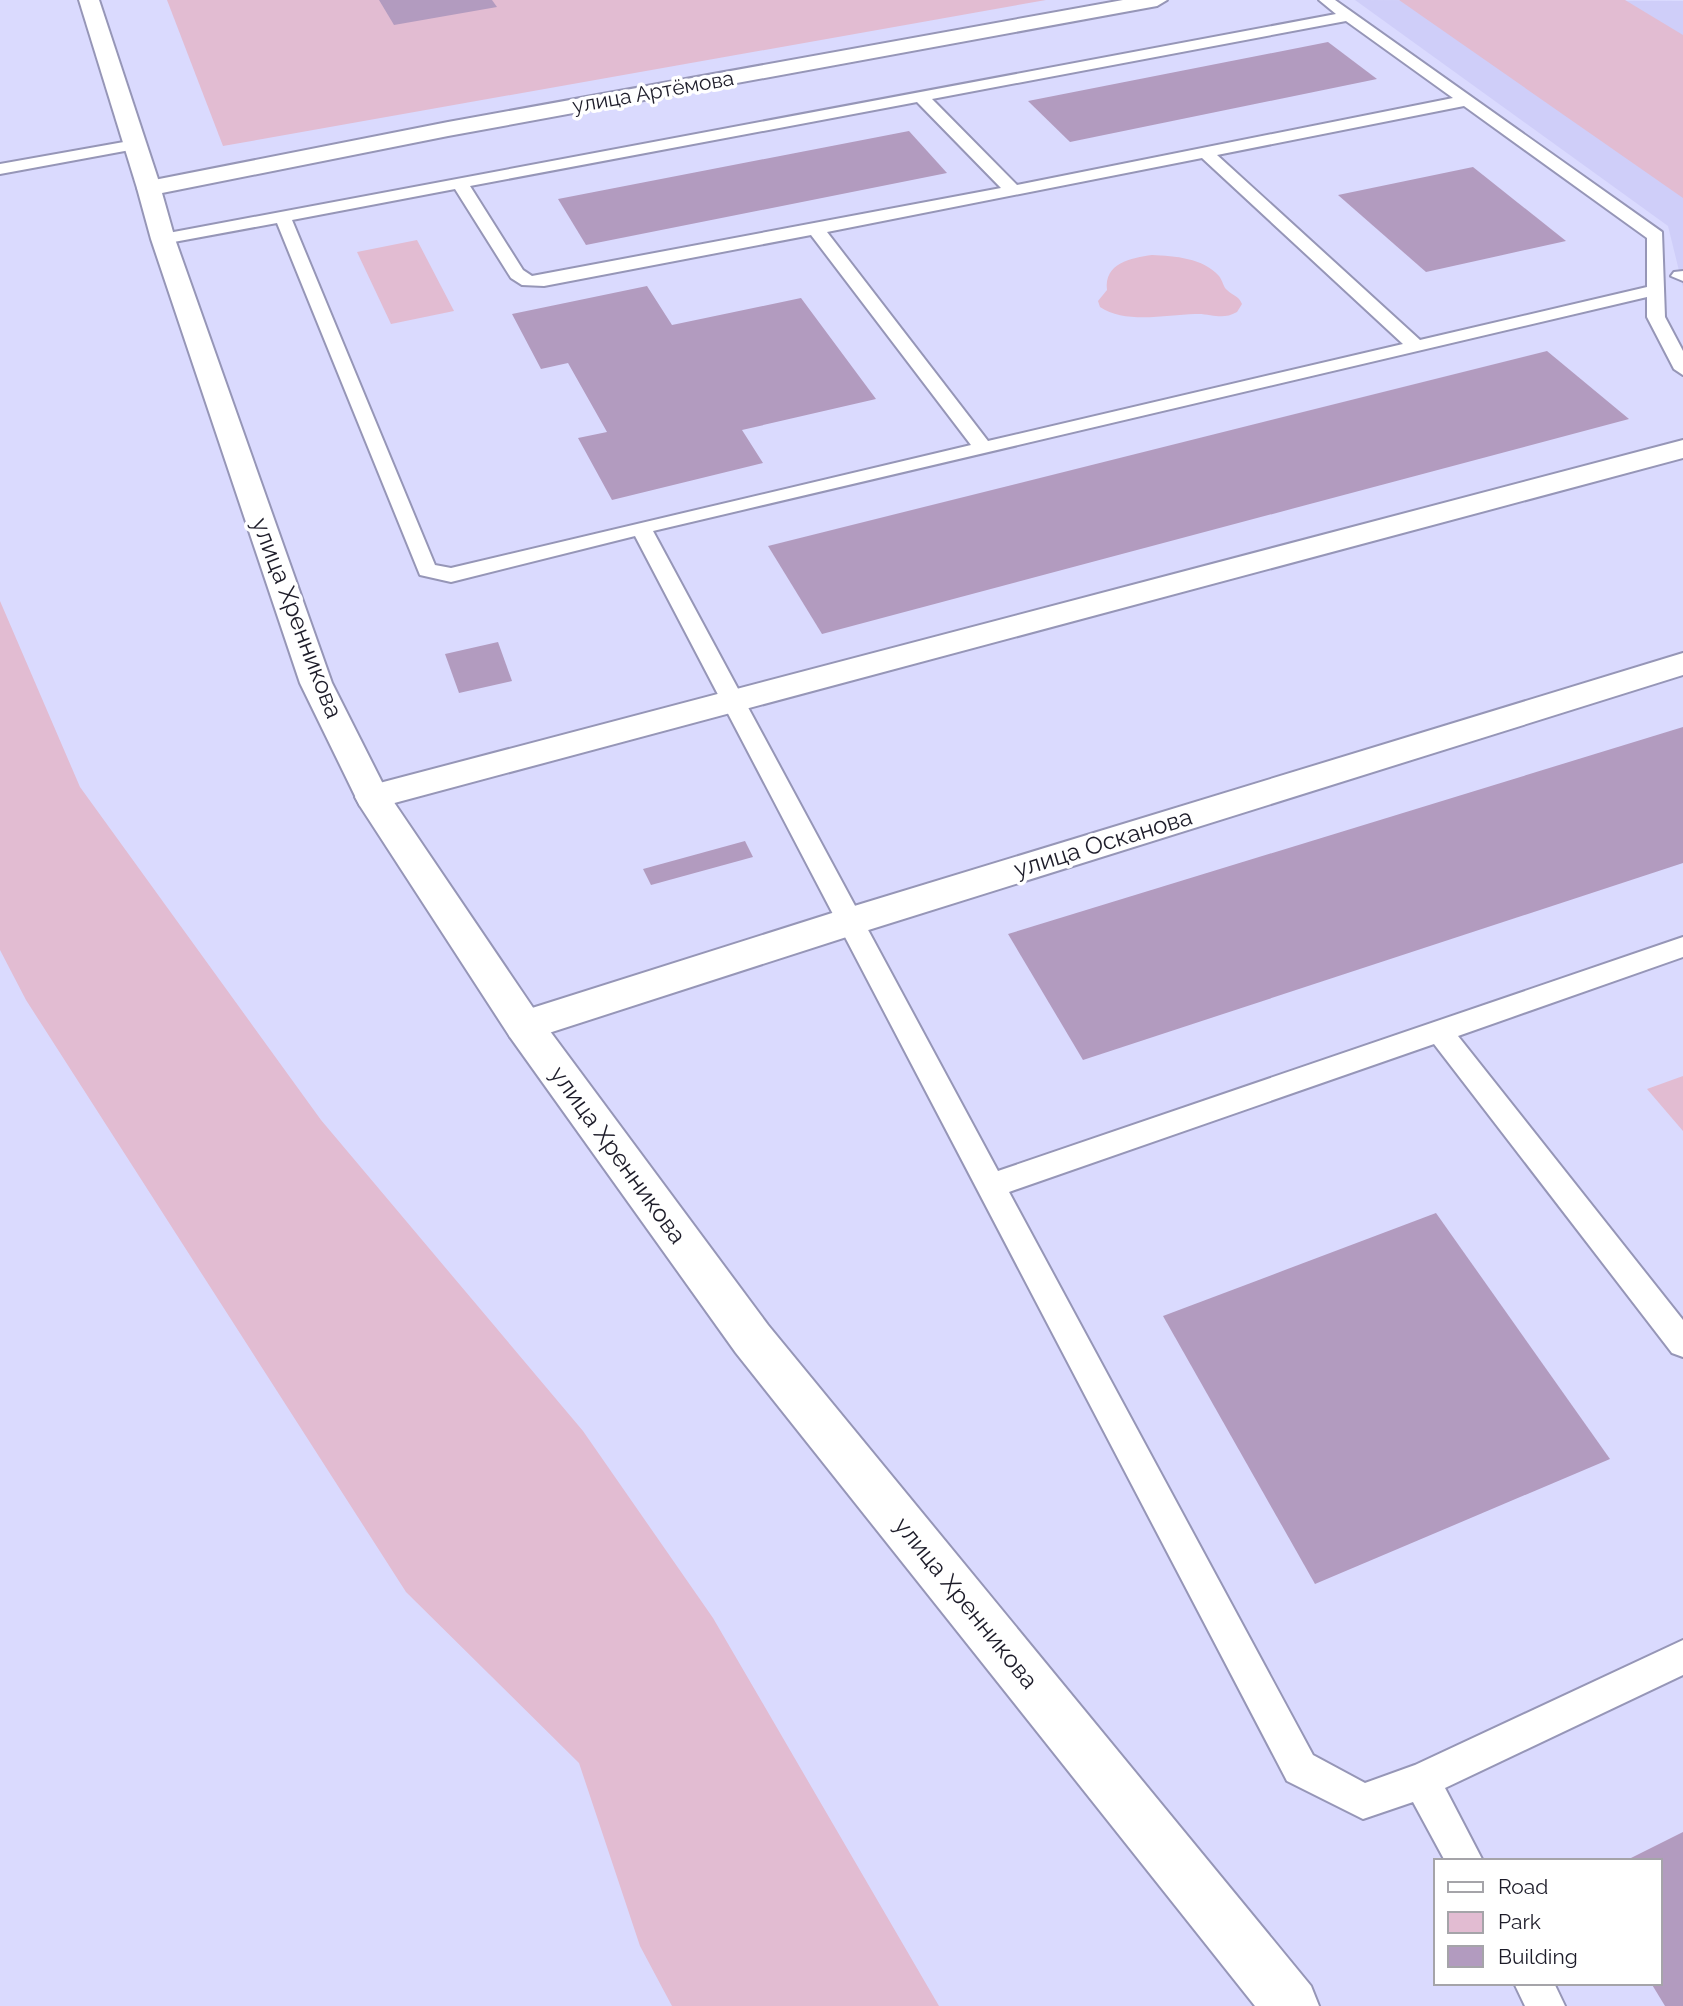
<svg xmlns="http://www.w3.org/2000/svg" width="1683" height="2006" font-family="Raleway,sans-serif">
	<style>
		.built { fill: #cfcef9 }
		.green { fill: #e2bcd2 }
		.building { fill: #b29bbf }
		.lines { fill: none; stroke-linecap: round; stroke-linejoin: round }
		.service-casing { stroke: #9696b7; stroke-width: 4 }
		.minor-casing { stroke: #9696b7; stroke-width: 4 }
		.tertiary-casing { stroke: #9696b7; stroke-width: 4 }
		.service { fill: #fff; fill-rule: evenodd }
		.minor { fill: #fff; fill-rule: evenodd }
		.tertiary { fill: #fff; fill-rule: evenodd }
		.labels { text-anchor: middle; stroke-width: 7; stroke-linejoin: round; paint-order: stroke }
		.far-street-label { font-size: 21px; fill: #1d1c29; stroke: #fff }
		.street-label { font-size: 24px; fill: #1d1c29; stroke: #fff }
	</style>
	<rect width="100%" height="100%" fill="#dadafe"/>
	<!-- built -->
	<path class="built" d="M 1355,0 L 1683,1 L 1683,287 L 1668,226 Z"/>
	<!-- green -->
	<g class="green">
		<path d="M 167,0 L 1046,0 L 223,146 Z"/>
		<path d="M 1399,0 L 1625,0 L 1683,35 L 1683,198 Z"/>
		<path d="M 417,240 L 454,311 L 391,324 L 357,252 Z"/>
		<path d="M 1152,255 C 1175,256 1203,258 1219,276 C 1223,281 1223,287 1227,290 C 1233,296 1238,295 1242,304 L 1237,312 C 1221,321 1212,313 1195,314 C 1166,315 1125,324 1100,307 L 1098,301 L 1107,290 C 1104,263 1131,258 1152,255 Z"/>
		<path d="M 0,601 L 80,787 L 321,1120 L 583,1431 L 713,1618 L 939,2006 L 672,2006 L 640,1946 L 579,1763 L 406,1592 L 26,1000 L 0,950 Z"/>
		<path d="M 1683,1076 L 1683,1131 L 1647,1089 Z"/>
	</g>
	<!-- building -->
	<g class="building">
		<path d="M 379,0 L 492,0 L 497,7 L 394,25 Z"/>
		<path d="M 1328,42 L 1377,79 L 1070,142 L 1028,101 Z"/>
		<path d="M 909,131 L 947,173 L 586,245 L 558,199 Z"/>
		<path d="M 1473,167 L 1566,241 L 1426,272 L 1338,195 Z"/>
		<path d="M 647,286 L 672,325 L 801,298 L 876,399 L 742,430 L 763,463 L 612,500 L 578,438 L 607,432 L 568,363 L 541,369 L 512,314 Z"/>
		<path d="M 1547,351 L 1629,419 L 822,634 L 768,546 Z"/>
		<path d="M 498,642 L 512,681 L 459,693 L 445,654 Z"/>
		<path d="M 1683,727 L 1683,863 L 1083,1060 L 1008,934 Z"/>
		<path d="M 745,841 L 753,857 L 651,885 L 643,869 Z"/>
		<path d="M 1436,1213 L 1610,1459 L 1315,1584 L 1163,1316 Z"/>
		<path d="M 1683,1832 L 1683,2006 L 1665,2006 L 1651,1983 L 1660,1983 L 1660,1861 L 1625,1861 Z"/>
	</g>
	<g class="lines">
		<!-- service casing -->
		<g class="service-casing">
			<g id="service">
				<path d="M 1319,0 L 1335,0 L 1662,232 L 1665,317 L 1683,351 L 1683,375 L 1674,369 L 1647,317 L 1647,297 L 653,531 L 998,1171 L 1683,937 L 1683,957 L 1458,1036 L 1683,1320 L 1683,1357 L 1672,1353 L 1434,1044 L 1009,1192 L 1313,1755 L 1365,1783 L 1415,1765 L 1683,1640 L 1683,1675 L 1445,1788 L 1483,1861 L 1445,1861 L 1413,1802 L 1363,1819 L 1287,1781 L 635,536 L 451,582 L 420,575 L 277,223 L 163,244 L 154,239 L 163,234 L 1336,14 ZM 1346,21 L 1453,98 L 1017,185 L 932,99 ZM 917,102 L 1001,188 L 532,276 L 523,270 L 470,186 ZM 1464,106 L 1647,238 L 1647,287 L 1420,340 L 1217,155 ZM 1202,158 L 1403,344 L 988,441 L 827,232 ZM 455,189 L 511,278 L 522,285 L 544,286 L 811,235 L 971,445 L 451,568 L 435,565 L 292,220 Z"/>
				<path d="M 135,140 L 141,142 L 141,148 L 0,174 L 0,164 Z"/>
				<path d="M 1683,271 L 1683,281 L 1671,276 L 1674,272 Z"/>
				<path d="M 1514,1983 L 1554,1983 L 1565,2006 L 1525,2006 Z"/>
			</g>
		</g>
		<!-- minor casing -->
		<g class="minor-casing">
			<g id="minor">
				<path d="M 79,0 L 99,0 L 161,188 L 158,193 L 140,193 L 137,188 Z"/>
				<path d="M 1683,440 L 1683,458 L 372,809 L 360,806 L 355,797 L 360,788 L 372,785 Z"/>
				<path d="M 1683,653 L 1683,675 L 862,932 L 524,1041 L 510,1037 L 505,1026 L 510,1015 L 851,907 Z"/>
			</g>
		</g>
		<!-- tertiary casing -->
		<g class="tertiary-casing">
			<path id="tertiary" d="M 1123,0 L 1167,0 L 1157,6 L 448,136 L 162,193 L 175,239 L 332,683 L 387,792 L 538,1015 L 768,1325 L 1311,1986 L 1319,2006 L 1255,2006 L 736,1353 L 510,1037 L 360,806 L 300,683 L 151,239 L 137,188 L 140,183 L 149,181 L 448,122 Z"/>
		</g>
		<!-- service -->
		<use href="#service" class="service"/>
		<!-- minor -->
		<use href="#minor" class="minor"/>
		<!-- tertiary -->
		<use href="#tertiary" class="tertiary"/>
	</g>
	<g class="labels">
		<!-- far-street labels -->
		<g class="far-street-label">
			<text transform="translate(653 92) rotate(-10)" y="7">улица Артёмова</text>
		</g>
		<!-- street labels -->
		<g class="street-label">
			<text transform="translate(297 618) rotate(69)" y="8">улица Хренникова</text>
			<text transform="translate(1103 843) rotate(-17)" y="8">улица Осканова</text>
			<text transform="translate(618 1155) rotate(54)" y="8">улица Хренникова</text>
			<text transform="translate(966 1603) rotate(51)" y="8">улица Хренникова</text>
		</g>
	</g>
	<!-- legend -->
	<rect x="1434" y="1859" width="228" height="126" fill="#ffffff" stroke="#a5a4a9" stroke-width="2"/>
	<rect x="1448" y="1882" width="35" height="10" fill="#ffffff" stroke="#a5a4a9" stroke-width="2"/>
	<text x="1498" y="1894" font-size="21" fill="#1d1c29">Road</text>
	<rect x="1448" y="1912" width="35" height="21" fill="#e2bcd2" stroke="#a5a4a9" stroke-width="2"/>
	<text x="1498" y="1929" font-size="21" fill="#1d1c29">Park</text>
	<rect x="1448" y="1946" width="35" height="21" fill="#b29bbf" stroke="#a5a4a9" stroke-width="2"/>
	<text x="1498" y="1964" font-size="21" fill="#1d1c29">Building</text>
</svg>
